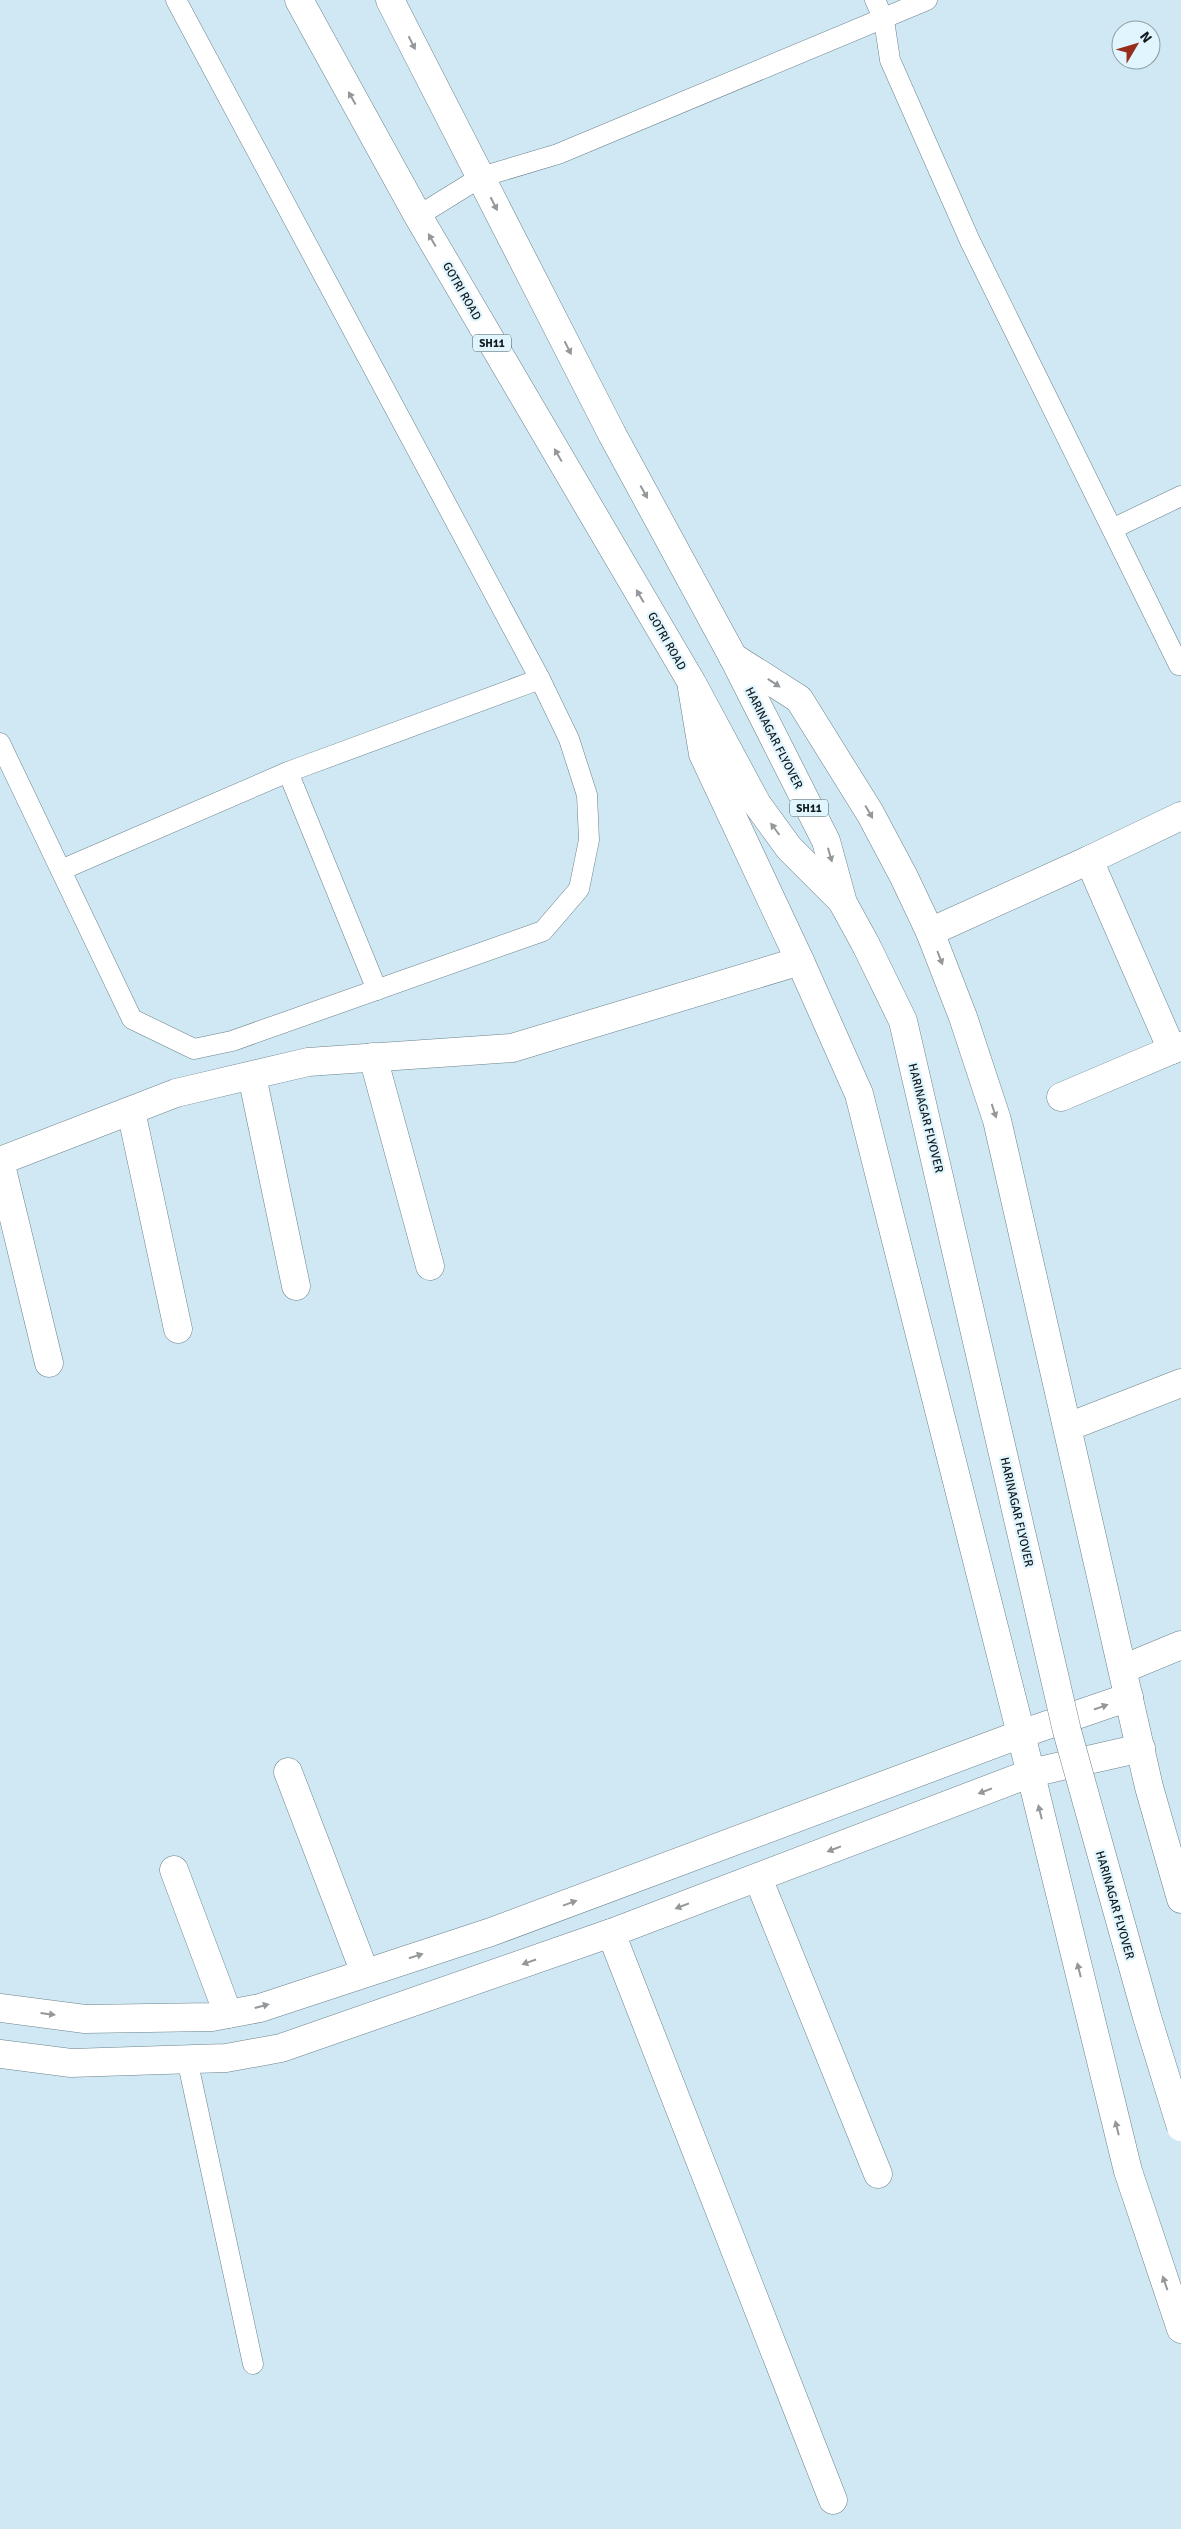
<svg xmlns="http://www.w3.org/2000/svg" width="1181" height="2529" font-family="Signika,sans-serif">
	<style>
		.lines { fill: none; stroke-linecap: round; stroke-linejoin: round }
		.service-casing { stroke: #6b828c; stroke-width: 21 }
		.minor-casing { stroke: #6b828c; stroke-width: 29 }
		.tertiary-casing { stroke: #6b828c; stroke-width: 29 }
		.primary-casing { stroke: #6b828c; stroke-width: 29 }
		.service { stroke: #fff; stroke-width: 20 }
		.minor { stroke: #fff; stroke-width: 28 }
		.tertiary { stroke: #fff; stroke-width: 28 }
		.primary { stroke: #fff; stroke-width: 28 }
		.primary-bridge-casing { stroke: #6b828c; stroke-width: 29; stroke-linecap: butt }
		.primary-bridge { stroke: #fff; stroke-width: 28 }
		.oneway { fill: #94989a }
		.labels { text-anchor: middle; stroke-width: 4.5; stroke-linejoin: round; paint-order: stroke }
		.shield { fill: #e0f5fe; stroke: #4f5c61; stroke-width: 1 }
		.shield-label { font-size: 11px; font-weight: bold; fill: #111a1e }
		.street-label { font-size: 12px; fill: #111a1e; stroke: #e0f5fe }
	</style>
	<rect width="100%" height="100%" fill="#cfe8f4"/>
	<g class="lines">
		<!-- service casing -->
		<g class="service-casing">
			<g id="service">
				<path d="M 875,0 L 884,20 L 890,60 L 970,241 L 1179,665 L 1181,665"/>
				<path d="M 418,216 L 481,177 L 558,154 L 927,0"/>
				<path d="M 1112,529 L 1181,496"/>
				<path d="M 0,743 L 132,1019 L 194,1049 L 232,1041 L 543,931 L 579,889 L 589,840 L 587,795 L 569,739 L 540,679 L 176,0"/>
				<path d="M 61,870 L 288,772"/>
				<path d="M 377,990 L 288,772 L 540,679"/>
				<path d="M 187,2059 L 253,2364"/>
			</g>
		</g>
		<!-- minor casing -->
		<g class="minor-casing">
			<g id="minor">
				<path d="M 930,932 L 1089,860"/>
				<path d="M 1172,1050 L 1089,860 L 1181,816"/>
				<path d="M 373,1057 L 430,1266"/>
				<path d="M 252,1076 L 296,1286"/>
				<path d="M 1061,1097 L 1181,1046"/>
				<path d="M 131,1111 L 178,1329"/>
				<path d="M 0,1161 L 49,1363"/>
				<path d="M 1123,1669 L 1181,1645"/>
				<path d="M 288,1772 L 365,1973"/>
				<path d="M 174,1870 L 228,2014"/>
				<path d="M 758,1878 L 878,2174"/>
				<path d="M 611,1933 L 833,2500"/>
			</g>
		</g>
		<!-- tertiary casing -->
		<g class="tertiary-casing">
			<g id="tertiary">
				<path d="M 733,657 L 799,699 L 870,813 L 904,877 L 930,932 L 963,1017 L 997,1120 L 1149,1787 L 1181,1899"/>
				<path d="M 692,688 L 703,754 L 800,961 L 859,1094 L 1021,1734 L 1128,2171 L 1181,2329"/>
				<path d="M 0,1161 L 176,1093 L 308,1062 L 512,1048 L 800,961"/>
				<path d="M 1068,1427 L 1181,1383"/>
				<path d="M 0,2008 L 85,2019 L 212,2017 L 260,2008 L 491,1932 L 1021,1734 L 1129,1697"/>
				<path d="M 0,2054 L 71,2063 L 226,2058 L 281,2048 L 611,1933 L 1031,1773 L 1141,1748"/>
			</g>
		</g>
		<!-- primary casing -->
		<g class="primary-casing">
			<g id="primary">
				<path d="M 299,0 L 418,216 L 692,683 L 757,804 L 789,848 L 841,900"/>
				<path d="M 390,0 L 612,434 L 733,657 L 826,841 L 843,903 L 866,945"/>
			</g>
		</g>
		<!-- service -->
		<use href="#service" class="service"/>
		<!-- minor -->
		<use href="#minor" class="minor"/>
		<!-- tertiary -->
		<use href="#tertiary" class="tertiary"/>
		<!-- primary -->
		<use href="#primary" class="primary"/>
		<!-- primary-bridge casing -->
		<g class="primary-bridge-casing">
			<path id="primary-bridge" d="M 866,945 L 903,1021 L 1067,1731 L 1147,2017 L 1181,2127"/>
		</g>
		<!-- primary-bridge -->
		<use href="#primary-bridge" class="primary-bridge"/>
	</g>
	<!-- one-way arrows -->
	<defs><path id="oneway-solid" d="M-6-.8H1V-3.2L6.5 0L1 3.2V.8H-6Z" transform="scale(1.25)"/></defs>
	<g class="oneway">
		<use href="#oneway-solid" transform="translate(412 43) rotate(63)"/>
		<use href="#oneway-solid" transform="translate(352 98) rotate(-119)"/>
		<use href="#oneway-solid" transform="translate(494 204) rotate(63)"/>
		<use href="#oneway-solid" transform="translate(432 240) rotate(-120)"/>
		<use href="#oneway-solid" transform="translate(568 348) rotate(63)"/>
		<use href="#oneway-solid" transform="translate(558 455) rotate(-120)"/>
		<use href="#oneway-solid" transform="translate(644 492) rotate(61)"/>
		<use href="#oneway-solid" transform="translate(640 596) rotate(-120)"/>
		<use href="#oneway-solid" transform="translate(774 683) rotate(33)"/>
		<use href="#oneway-solid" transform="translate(869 812) rotate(60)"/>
		<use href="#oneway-solid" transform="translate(775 829) rotate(-127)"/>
		<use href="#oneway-solid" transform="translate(830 855) rotate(74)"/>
		<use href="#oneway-solid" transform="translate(940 958) rotate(69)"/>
		<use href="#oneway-solid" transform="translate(994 1111) rotate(72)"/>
		<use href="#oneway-solid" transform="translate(1101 1707) rotate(-19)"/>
		<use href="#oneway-solid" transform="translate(985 1791) rotate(159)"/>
		<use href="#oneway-solid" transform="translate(1040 1812) rotate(-104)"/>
		<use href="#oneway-solid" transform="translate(834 1849) rotate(159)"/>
		<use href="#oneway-solid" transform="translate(570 1903) rotate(-20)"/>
		<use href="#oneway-solid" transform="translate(682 1906) rotate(159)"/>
		<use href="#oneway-solid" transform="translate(416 1956) rotate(-18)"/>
		<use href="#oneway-solid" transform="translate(529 1962) rotate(161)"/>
		<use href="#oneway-solid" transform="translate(1079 1970) rotate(-104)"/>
		<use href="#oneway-solid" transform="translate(262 2006) rotate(-15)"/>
		<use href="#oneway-solid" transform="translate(48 2014) rotate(7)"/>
		<use href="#oneway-solid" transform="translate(1117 2128) rotate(-104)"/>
		<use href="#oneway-solid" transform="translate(1165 2283) rotate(-109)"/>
	</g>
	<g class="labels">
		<!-- shield labels -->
		<g class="shield">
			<rect x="473" y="334.5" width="38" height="17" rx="4"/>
			<rect x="790" y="799.5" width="38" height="17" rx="4"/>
		</g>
		<g class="shield-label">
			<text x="492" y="347">SH11</text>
			<text x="809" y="812">SH11</text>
		</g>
		<!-- street labels -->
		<g class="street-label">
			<text transform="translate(462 291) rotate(60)" y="4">GOTRI ROAD</text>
			<text transform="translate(667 641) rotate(60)" y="4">GOTRI ROAD</text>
			<text transform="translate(774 738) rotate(63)" y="4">HARINAGAR FLYOVER</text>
			<text transform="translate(926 1118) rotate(76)" y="4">HARINAGAR FLYOVER</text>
			<text transform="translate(1017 1512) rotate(77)" y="4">HARINAGAR FLYOVER</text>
			<text transform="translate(1115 1905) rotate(74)" y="4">HARINAGAR FLYOVER</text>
		</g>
	</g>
	<!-- north arrow -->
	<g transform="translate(1136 45) rotate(52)"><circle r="24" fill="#e0f5fe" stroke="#8d9da4"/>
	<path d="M0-4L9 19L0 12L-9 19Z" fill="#972d1b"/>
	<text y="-8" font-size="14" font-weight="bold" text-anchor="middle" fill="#111a1e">N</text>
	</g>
</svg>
